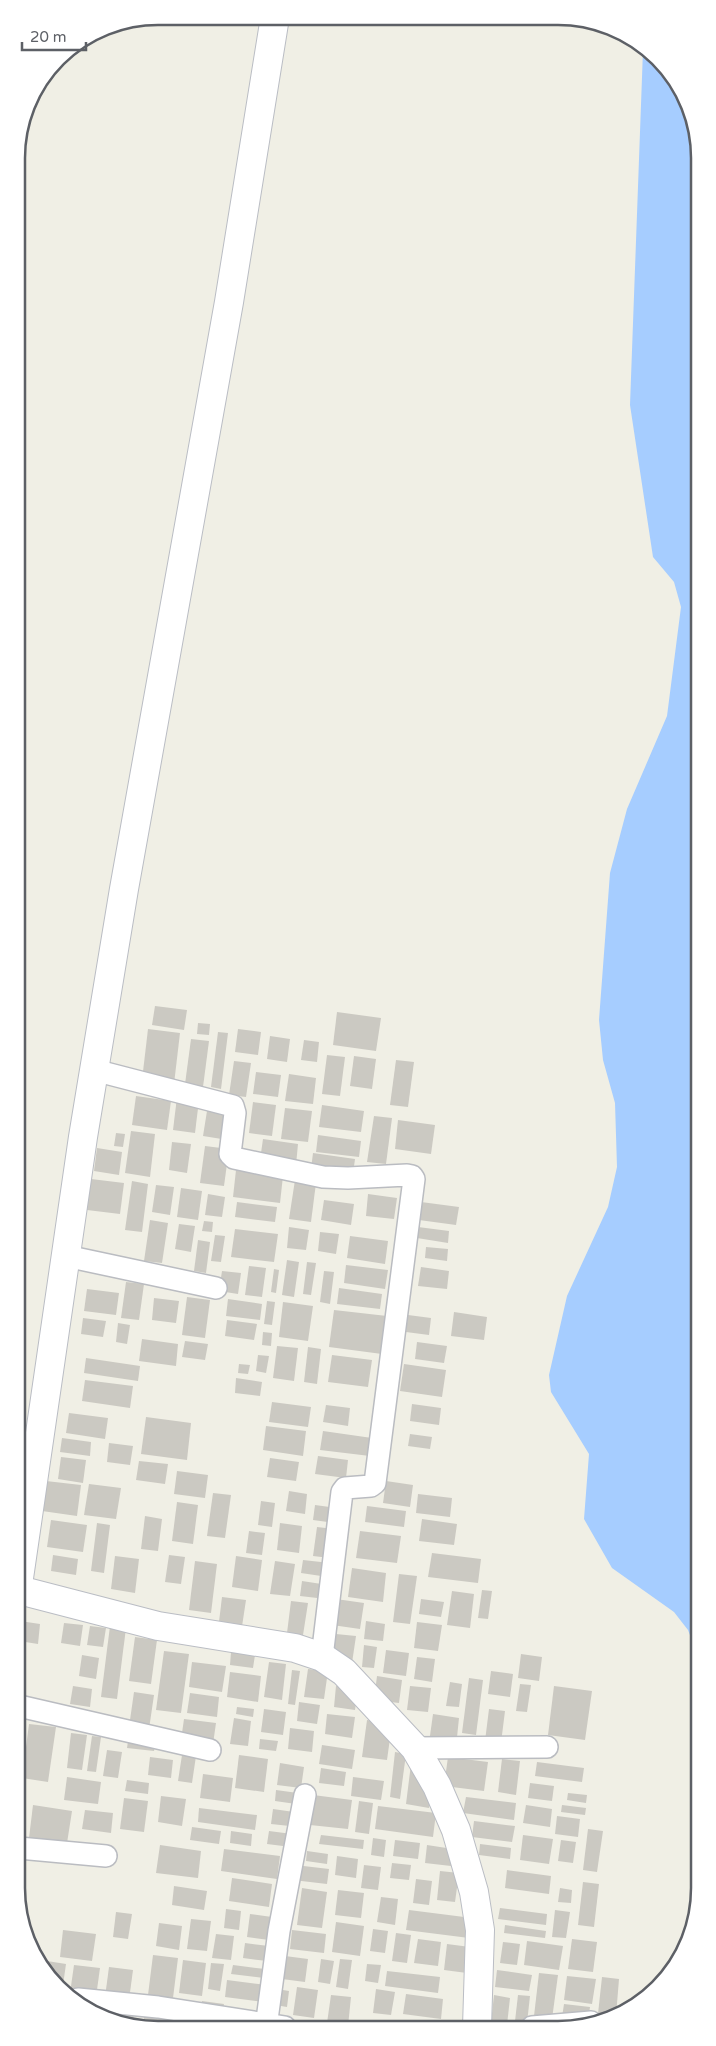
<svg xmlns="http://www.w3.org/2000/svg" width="716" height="2046" font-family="'Varela Round',sans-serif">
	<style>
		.water { fill: #a6cdff }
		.building { fill: #cbc9c2 }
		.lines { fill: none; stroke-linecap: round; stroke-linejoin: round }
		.street-casing { stroke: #babcc1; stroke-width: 24 }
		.secondary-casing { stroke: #babdc4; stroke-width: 30 }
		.street { stroke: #fff; stroke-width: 21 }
		.secondary { stroke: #fff; stroke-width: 28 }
		.rim { fill: none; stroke: #5d6066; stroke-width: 2.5 }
	</style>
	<rect width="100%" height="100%" fill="#f0efe5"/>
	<!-- water -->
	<path class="water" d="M 643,50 L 658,58 L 697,130 L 699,1658 L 688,1630 L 674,1612 L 612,1568 L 584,1519 L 589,1454 L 551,1392 L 549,1375 L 567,1296 L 608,1207 L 617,1167 L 615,1103 L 603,1060 L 599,1020 L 610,873 L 627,809 L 667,716 L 681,607 L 674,582 L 653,557 L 630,405 Z"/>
	<!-- building -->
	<g class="building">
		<path d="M 155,1006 L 187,1010 L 184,1030 L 152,1025 Z"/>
		<path d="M 337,1012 L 381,1018 L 376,1051 L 333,1045 Z"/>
		<path d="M 198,1023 L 210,1024 L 209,1035 L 197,1034 Z"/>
		<path d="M 148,1029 L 180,1033 L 174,1084 L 142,1080 Z"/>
		<path d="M 238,1029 L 261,1032 L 258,1055 L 235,1052 Z"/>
		<path d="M 218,1032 L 228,1033 L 221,1089 L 211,1087 Z"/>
		<path d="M 270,1036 L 290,1039 L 287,1062 L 267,1059 Z"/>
		<path d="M 191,1039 L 209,1041 L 203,1087 L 185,1084 Z"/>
		<path d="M 304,1040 L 319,1042 L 317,1062 L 301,1060 Z"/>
		<path d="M 327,1055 L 345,1057 L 340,1096 L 322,1094 Z"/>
		<path d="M 354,1056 L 376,1059 L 372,1089 L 350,1086 Z"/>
		<path d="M 396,1060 L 414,1062 L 408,1107 L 390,1105 Z"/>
		<path d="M 234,1061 L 251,1063 L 246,1097 L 229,1095 Z"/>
		<path d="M 256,1072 L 281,1075 L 278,1097 L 253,1094 Z"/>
		<path d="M 289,1074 L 316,1078 L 313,1104 L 285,1101 Z"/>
		<path d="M 136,1096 L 171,1101 L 167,1130 L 132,1125 Z"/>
		<path d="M 177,1097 L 199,1100 L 195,1133 L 173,1130 Z"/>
		<path d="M 253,1102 L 276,1105 L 272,1136 L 249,1133 Z"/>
		<path d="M 322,1105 L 364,1111 L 361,1132 L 319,1127 Z"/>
		<path d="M 285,1108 L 312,1111 L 308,1142 L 281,1139 Z"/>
		<path d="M 207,1111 L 232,1114 L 228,1140 L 203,1136 Z"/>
		<path d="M 374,1116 L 392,1118 L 386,1164 L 367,1162 Z"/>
		<path d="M 398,1120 L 435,1125 L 431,1154 L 395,1149 Z"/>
		<path d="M 131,1131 L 155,1134 L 150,1177 L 125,1173 Z"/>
		<path d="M 116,1133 L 125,1134 L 123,1147 L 114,1146 Z"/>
		<path d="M 318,1135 L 361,1141 L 359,1157 L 316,1152 Z"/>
		<path d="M 263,1139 L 298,1144 L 296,1165 L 260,1160 Z"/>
		<path d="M 172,1142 L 191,1144 L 187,1173 L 169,1170 Z"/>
		<path d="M 205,1146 L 229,1149 L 224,1186 L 200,1183 Z"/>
		<path d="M 97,1148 L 122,1152 L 119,1175 L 94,1171 Z"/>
		<path d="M 313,1153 L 355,1159 L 353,1174 L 311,1169 Z"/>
		<path d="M 236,1170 L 283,1176 L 280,1203 L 233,1197 Z"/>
		<path d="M 91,1179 L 124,1183 L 120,1214 L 87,1210 Z"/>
		<path d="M 295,1180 L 316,1183 L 311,1222 L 289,1219 Z"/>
		<path d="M 132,1181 L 148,1184 L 142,1232 L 125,1230 Z"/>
		<path d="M 156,1185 L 174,1187 L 170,1215 L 152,1212 Z"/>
		<path d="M 181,1188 L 202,1191 L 198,1220 L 177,1217 Z"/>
		<path d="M 208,1194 L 225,1197 L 222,1217 L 205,1215 Z"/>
		<path d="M 368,1194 L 397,1198 L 394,1219 L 366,1216 Z"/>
		<path d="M 324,1200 L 354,1204 L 351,1225 L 321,1220 Z"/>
		<path d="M 237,1202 L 277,1207 L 275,1222 L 235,1217 Z"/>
		<path d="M 421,1202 L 459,1207 L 456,1225 L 419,1220 Z"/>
		<path d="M 150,1220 L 168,1223 L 162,1263 L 144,1261 Z"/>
		<path d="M 204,1221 L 213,1222 L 212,1232 L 202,1231 Z"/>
		<path d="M 179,1224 L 195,1226 L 191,1252 L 175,1249 Z"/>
		<path d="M 289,1227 L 309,1230 L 306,1250 L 287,1248 Z"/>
		<path d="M 418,1227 L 449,1231 L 448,1243 L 417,1238 Z"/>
		<path d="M 235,1229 L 278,1234 L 274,1262 L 231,1257 Z"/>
		<path d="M 320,1232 L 339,1234 L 336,1254 L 318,1251 Z"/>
		<path d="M 215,1235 L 225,1236 L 221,1262 L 211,1261 Z"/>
		<path d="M 350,1236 L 388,1241 L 385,1264 L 347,1258 Z"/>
		<path d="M 198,1240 L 210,1242 L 206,1273 L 194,1271 Z"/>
		<path d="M 426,1247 L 448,1249 L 447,1261 L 425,1258 Z"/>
		<path d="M 287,1260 L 299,1262 L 294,1297 L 282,1295 Z"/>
		<path d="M 307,1262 L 316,1263 L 311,1295 L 303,1294 Z"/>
		<path d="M 346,1265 L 388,1270 L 385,1289 L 344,1283 Z"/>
		<path d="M 249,1266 L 266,1268 L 262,1297 L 245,1295 Z"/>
		<path d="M 421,1267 L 449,1271 L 447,1289 L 418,1286 Z"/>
		<path d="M 274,1269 L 279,1270 L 276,1293 L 271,1292 Z"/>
		<path d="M 222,1271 L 241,1273 L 238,1294 L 219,1291 Z"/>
		<path d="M 324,1271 L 334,1272 L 330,1304 L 320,1302 Z"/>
		<path d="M 126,1282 L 144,1284 L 139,1320 L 121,1318 Z"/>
		<path d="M 339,1288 L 382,1294 L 380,1309 L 337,1304 Z"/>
		<path d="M 87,1289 L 119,1293 L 116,1315 L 84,1311 Z"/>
		<path d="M 187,1297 L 210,1300 L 205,1338 L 182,1335 Z"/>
		<path d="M 154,1298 L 179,1301 L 176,1323 L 152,1320 Z"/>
		<path d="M 228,1299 L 262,1304 L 260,1320 L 226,1316 Z"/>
		<path d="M 267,1301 L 275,1302 L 272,1325 L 264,1324 Z"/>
		<path d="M 283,1302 L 313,1306 L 308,1341 L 279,1337 Z"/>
		<path d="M 334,1310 L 387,1316 L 382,1354 L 329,1347 Z"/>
		<path d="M 454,1312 L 487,1317 L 484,1340 L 451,1336 Z"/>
		<path d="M 408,1315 L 431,1318 L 429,1335 L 406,1332 Z"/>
		<path d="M 83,1318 L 106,1321 L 103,1337 L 81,1334 Z"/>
		<path d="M 227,1320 L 257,1324 L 254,1340 L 225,1336 Z"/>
		<path d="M 118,1323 L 130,1325 L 127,1344 L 116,1342 Z"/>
		<path d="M 263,1332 L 272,1333 L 271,1346 L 262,1345 Z"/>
		<path d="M 142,1339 L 178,1344 L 176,1366 L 139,1361 Z"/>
		<path d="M 185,1341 L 208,1344 L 205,1360 L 182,1357 Z"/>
		<path d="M 417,1342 L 447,1346 L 444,1363 L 415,1359 Z"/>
		<path d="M 277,1346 L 298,1348 L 294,1381 L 273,1378 Z"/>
		<path d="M 308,1347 L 321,1349 L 317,1384 L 304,1382 Z"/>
		<path d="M 258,1355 L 269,1356 L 266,1373 L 256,1371 Z"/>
		<path d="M 332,1355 L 372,1360 L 368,1387 L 328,1382 Z"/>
		<path d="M 86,1358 L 140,1366 L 138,1381 L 84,1373 Z"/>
		<path d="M 239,1364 L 250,1365 L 248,1374 L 238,1373 Z"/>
		<path d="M 404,1364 L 446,1370 L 442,1397 L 400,1391 Z"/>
		<path d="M 236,1378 L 262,1382 L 260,1396 L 235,1393 Z"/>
		<path d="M 85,1380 L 133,1386 L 130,1408 L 82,1401 Z"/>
		<path d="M 272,1402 L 311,1407 L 308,1427 L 269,1422 Z"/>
		<path d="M 412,1404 L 441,1408 L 439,1425 L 410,1421 Z"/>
		<path d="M 326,1405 L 350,1408 L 348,1426 L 323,1422 Z"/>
		<path d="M 69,1413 L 108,1418 L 105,1439 L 66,1433 Z"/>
		<path d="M 146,1417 L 191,1423 L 187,1460 L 141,1454 Z"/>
		<path d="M 266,1426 L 306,1431 L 303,1456 L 263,1450 Z"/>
		<path d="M 323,1431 L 372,1438 L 370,1456 L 320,1450 Z"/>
		<path d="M 410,1434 L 432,1437 L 430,1449 L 408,1446 Z"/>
		<path d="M 62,1438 L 91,1442 L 90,1456 L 60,1452 Z"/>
		<path d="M 109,1443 L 133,1446 L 130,1465 L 107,1462 Z"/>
		<path d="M 318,1456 L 348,1460 L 346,1478 L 315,1474 Z"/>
		<path d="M 61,1457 L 86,1460 L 83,1483 L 58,1479 Z"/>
		<path d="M 270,1458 L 299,1462 L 296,1481 L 267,1477 Z"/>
		<path d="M 139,1461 L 168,1464 L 165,1484 L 136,1480 Z"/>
		<path d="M 177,1471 L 208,1475 L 205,1498 L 174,1494 Z"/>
		<path d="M 46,1481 L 81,1485 L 77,1516 L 42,1511 Z"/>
		<path d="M 386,1481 L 413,1485 L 410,1507 L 383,1503 Z"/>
		<path d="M 89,1484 L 121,1488 L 116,1519 L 84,1515 Z"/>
		<path d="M 289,1491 L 307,1494 L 305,1514 L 286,1511 Z"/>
		<path d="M 213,1493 L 231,1495 L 225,1538 L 207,1536 Z"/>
		<path d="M 418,1494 L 452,1498 L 450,1517 L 416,1513 Z"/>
		<path d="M 261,1501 L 275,1503 L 272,1527 L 258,1525 Z"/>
		<path d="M 177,1502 L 198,1505 L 193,1544 L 172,1541 Z"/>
		<path d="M 315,1505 L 337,1508 L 335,1523 L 313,1520 Z"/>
		<path d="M 367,1506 L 406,1511 L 404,1527 L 365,1522 Z"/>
		<path d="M 145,1516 L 162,1519 L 158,1551 L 141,1549 Z"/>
		<path d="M 422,1519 L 457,1524 L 454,1545 L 419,1541 Z"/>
		<path d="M 51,1520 L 87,1525 L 83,1552 L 47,1547 Z"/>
		<path d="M 97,1523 L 110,1525 L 104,1573 L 91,1571 Z"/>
		<path d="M 280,1523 L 302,1526 L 299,1553 L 277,1550 Z"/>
		<path d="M 317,1527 L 334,1529 L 330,1558 L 313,1556 Z"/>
		<path d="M 249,1531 L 265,1533 L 262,1555 L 246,1553 Z"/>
		<path d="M 360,1531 L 401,1536 L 397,1563 L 356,1558 Z"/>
		<path d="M 432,1553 L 481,1559 L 478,1583 L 428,1577 Z"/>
		<path d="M 53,1555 L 78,1559 L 76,1575 L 51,1571 Z"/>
		<path d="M 169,1555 L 185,1557 L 181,1584 L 165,1582 Z"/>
		<path d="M 115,1556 L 139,1559 L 135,1593 L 111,1589 Z"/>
		<path d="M 236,1556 L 262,1560 L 258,1591 L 232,1587 Z"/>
		<path d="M 303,1560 L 330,1563 L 328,1577 L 301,1573 Z"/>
		<path d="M 195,1561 L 217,1564 L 211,1613 L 189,1610 Z"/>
		<path d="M 275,1561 L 295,1564 L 290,1596 L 270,1594 Z"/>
		<path d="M 352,1568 L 386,1573 L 383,1602 L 348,1597 Z"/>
		<path d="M 399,1574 L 417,1576 L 410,1624 L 393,1622 Z"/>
		<path d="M 302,1581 L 328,1585 L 326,1599 L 300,1596 Z"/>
		<path d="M 482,1590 L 492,1591 L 488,1619 L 478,1618 Z"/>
		<path d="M 452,1591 L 474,1594 L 470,1628 L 447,1625 Z"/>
		<path d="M 222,1597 L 246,1600 L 241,1633 L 218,1630 Z"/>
		<path d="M 336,1599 L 364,1603 L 360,1629 L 332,1625 Z"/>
		<path d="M 421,1599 L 444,1602 L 441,1617 L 419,1614 Z"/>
		<path d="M 291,1601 L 308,1603 L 303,1635 L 287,1633 Z"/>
		<path d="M 20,1621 L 40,1624 L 38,1644 L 19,1641 Z"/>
		<path d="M 366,1621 L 385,1624 L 383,1641 L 364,1639 Z"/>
		<path d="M 417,1622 L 442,1625 L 438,1651 L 414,1648 Z"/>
		<path d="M 64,1623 L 83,1625 L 80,1646 L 61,1643 Z"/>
		<path d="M 90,1626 L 106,1628 L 103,1647 L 87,1645 Z"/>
		<path d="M 110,1626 L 126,1628 L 117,1699 L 101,1697 Z"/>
		<path d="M 336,1634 L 356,1636 L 352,1663 L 333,1661 Z"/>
		<path d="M 135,1637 L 157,1640 L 151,1684 L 129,1681 Z"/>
		<path d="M 364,1645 L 377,1647 L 374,1668 L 362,1667 Z"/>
		<path d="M 386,1650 L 409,1653 L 406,1676 L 383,1673 Z"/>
		<path d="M 164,1651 L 189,1654 L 181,1713 L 156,1710 Z"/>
		<path d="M 231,1652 L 255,1655 L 253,1668 L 230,1665 Z"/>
		<path d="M 521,1654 L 542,1657 L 539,1681 L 518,1678 Z"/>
		<path d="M 82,1655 L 99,1658 L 96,1679 L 79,1676 Z"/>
		<path d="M 417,1657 L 435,1659 L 432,1682 L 414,1679 Z"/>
		<path d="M 192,1662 L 226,1666 L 222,1692 L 189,1687 Z"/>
		<path d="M 269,1662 L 286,1664 L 282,1700 L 264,1697 Z"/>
		<path d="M 308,1669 L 328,1671 L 324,1699 L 304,1697 Z"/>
		<path d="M 292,1670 L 300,1671 L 295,1705 L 288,1704 Z"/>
		<path d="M 491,1671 L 513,1674 L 510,1697 L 488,1694 Z"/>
		<path d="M 230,1672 L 261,1676 L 258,1702 L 227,1697 Z"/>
		<path d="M 377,1676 L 402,1680 L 399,1703 L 374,1700 Z"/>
		<path d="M 469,1678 L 483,1680 L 476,1735 L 462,1733 Z"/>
		<path d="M 450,1682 L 462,1684 L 459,1707 L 446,1706 Z"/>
		<path d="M 520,1684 L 531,1685 L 527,1712 L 516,1711 Z"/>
		<path d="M 73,1686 L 92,1689 L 90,1707 L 70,1704 Z"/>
		<path d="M 336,1686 L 358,1689 L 355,1710 L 334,1707 Z"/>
		<path d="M 410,1686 L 431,1688 L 428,1712 L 407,1710 Z"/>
		<path d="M 554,1686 L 592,1691 L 585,1740 L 548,1735 Z"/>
		<path d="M 134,1692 L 154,1695 L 149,1729 L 129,1727 Z"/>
		<path d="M 190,1693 L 219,1697 L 217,1717 L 187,1713 Z"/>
		<path d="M 299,1702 L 320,1705 L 317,1724 L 297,1721 Z"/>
		<path d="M 237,1707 L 254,1709 L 253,1717 L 236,1714 Z"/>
		<path d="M 264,1709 L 286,1712 L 283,1735 L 261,1732 Z"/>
		<path d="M 489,1709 L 505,1711 L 501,1743 L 485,1741 Z"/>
		<path d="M 327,1714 L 355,1717 L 352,1738 L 325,1734 Z"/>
		<path d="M 433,1714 L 459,1718 L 456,1747 L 429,1743 Z"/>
		<path d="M 234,1718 L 251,1721 L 248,1746 L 230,1744 Z"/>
		<path d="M 184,1719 L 216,1723 L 213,1744 L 181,1740 Z"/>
		<path d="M 367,1720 L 392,1724 L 387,1760 L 362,1757 Z"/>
		<path d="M 29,1724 L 56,1727 L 48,1782 L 22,1778 Z"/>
		<path d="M 290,1728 L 314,1731 L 312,1752 L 288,1749 Z"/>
		<path d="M 71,1733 L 87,1735 L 82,1770 L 67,1768 Z"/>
		<path d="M 129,1735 L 156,1739 L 154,1751 L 127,1748 Z"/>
		<path d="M 92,1736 L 101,1737 L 96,1772 L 87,1771 Z"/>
		<path d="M 260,1739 L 278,1741 L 276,1751 L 259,1749 Z"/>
		<path d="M 322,1745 L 355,1750 L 352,1769 L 319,1764 Z"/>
		<path d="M 107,1750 L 122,1752 L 118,1778 L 103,1776 Z"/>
		<path d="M 395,1752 L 406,1754 L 400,1799 L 390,1797 Z"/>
		<path d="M 182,1755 L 196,1756 L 192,1783 L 178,1781 Z"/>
		<path d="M 239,1755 L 268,1759 L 264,1792 L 235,1788 Z"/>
		<path d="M 150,1757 L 173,1760 L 171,1778 L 148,1775 Z"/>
		<path d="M 448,1757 L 488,1762 L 484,1791 L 444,1786 Z"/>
		<path d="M 502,1759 L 520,1761 L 516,1795 L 498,1792 Z"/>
		<path d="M 537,1762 L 584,1768 L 582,1782 L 535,1776 Z"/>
		<path d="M 280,1763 L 304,1767 L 301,1788 L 277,1785 Z"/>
		<path d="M 411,1764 L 435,1767 L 429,1808 L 406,1804 Z"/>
		<path d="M 321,1768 L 346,1772 L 344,1786 L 319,1783 Z"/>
		<path d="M 203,1774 L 233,1778 L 230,1802 L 200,1798 Z"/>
		<path d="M 67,1777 L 101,1782 L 98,1804 L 64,1800 Z"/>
		<path d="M 353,1777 L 384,1781 L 381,1800 L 351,1796 Z"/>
		<path d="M 127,1780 L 149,1783 L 148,1794 L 125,1791 Z"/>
		<path d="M 530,1783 L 554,1786 L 552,1801 L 528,1798 Z"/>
		<path d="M 276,1790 L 305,1794 L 303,1805 L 275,1801 Z"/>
		<path d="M 568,1793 L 587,1795 L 586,1803 L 567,1800 Z"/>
		<path d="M 313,1795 L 352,1800 L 348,1829 L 310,1825 Z"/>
		<path d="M 161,1796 L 186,1799 L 182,1826 L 158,1822 Z"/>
		<path d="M 466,1797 L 516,1803 L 514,1820 L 463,1813 Z"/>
		<path d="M 124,1798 L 148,1801 L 144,1832 L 120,1829 Z"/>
		<path d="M 359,1801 L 373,1803 L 369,1834 L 355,1832 Z"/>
		<path d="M 33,1805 L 72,1811 L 67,1843 L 29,1838 Z"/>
		<path d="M 526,1805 L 552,1809 L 550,1827 L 523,1823 Z"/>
		<path d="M 562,1805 L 586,1808 L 585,1815 L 561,1812 Z"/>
		<path d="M 378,1806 L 436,1813 L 433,1837 L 375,1829 Z"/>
		<path d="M 199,1808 L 257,1815 L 255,1830 L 198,1822 Z"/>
		<path d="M 273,1809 L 301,1813 L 299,1827 L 271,1824 Z"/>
		<path d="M 85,1810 L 113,1813 L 111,1833 L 82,1829 Z"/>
		<path d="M 557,1816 L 580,1819 L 578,1837 L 555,1834 Z"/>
		<path d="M 474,1821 L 515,1826 L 512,1842 L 472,1837 Z"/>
		<path d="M 192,1827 L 221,1831 L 219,1844 L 190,1840 Z"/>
		<path d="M 588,1829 L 603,1831 L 597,1872 L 583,1870 Z"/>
		<path d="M 231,1831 L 252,1834 L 251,1846 L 230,1843 Z"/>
		<path d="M 269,1831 L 292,1834 L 291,1847 L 267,1844 Z"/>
		<path d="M 321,1835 L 364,1840 L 363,1849 L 319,1844 Z"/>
		<path d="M 523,1835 L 553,1839 L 549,1864 L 520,1860 Z"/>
		<path d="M 373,1838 L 386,1840 L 384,1857 L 371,1855 Z"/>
		<path d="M 395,1840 L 420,1843 L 418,1859 L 393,1856 Z"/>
		<path d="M 561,1840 L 576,1842 L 573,1863 L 558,1861 Z"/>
		<path d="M 480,1844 L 511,1848 L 510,1859 L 479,1855 Z"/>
		<path d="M 160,1845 L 201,1851 L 198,1878 L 156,1873 Z"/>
		<path d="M 427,1845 L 453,1849 L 451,1866 L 425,1863 Z"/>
		<path d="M 224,1849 L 280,1856 L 277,1879 L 221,1871 Z"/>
		<path d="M 307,1851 L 328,1854 L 327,1864 L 306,1861 Z"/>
		<path d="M 337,1856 L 358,1859 L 356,1878 L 335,1875 Z"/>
		<path d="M 392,1863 L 411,1865 L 409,1880 L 390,1878 Z"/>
		<path d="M 295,1865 L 329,1869 L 327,1884 L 293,1880 Z"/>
		<path d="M 364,1865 L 381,1867 L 378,1890 L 361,1888 Z"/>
		<path d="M 507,1870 L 551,1876 L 549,1894 L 505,1888 Z"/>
		<path d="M 440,1871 L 459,1873 L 455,1902 L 437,1900 Z"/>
		<path d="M 232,1878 L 272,1884 L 269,1907 L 229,1901 Z"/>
		<path d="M 416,1879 L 432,1881 L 429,1905 L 413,1903 Z"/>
		<path d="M 583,1882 L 599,1884 L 594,1927 L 578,1925 Z"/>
		<path d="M 174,1886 L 207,1891 L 204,1910 L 172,1905 Z"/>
		<path d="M 302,1888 L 327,1892 L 322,1928 L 297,1925 Z"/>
		<path d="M 560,1888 L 572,1890 L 571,1903 L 558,1902 Z"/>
		<path d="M 338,1890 L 364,1893 L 361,1918 L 335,1915 Z"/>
		<path d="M 381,1897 L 398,1899 L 395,1925 L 377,1922 Z"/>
		<path d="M 500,1908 L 547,1914 L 546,1925 L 498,1919 Z"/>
		<path d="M 226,1909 L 241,1911 L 239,1930 L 224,1928 Z"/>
		<path d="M 409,1910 L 472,1918 L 469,1938 L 406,1930 Z"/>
		<path d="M 555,1910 L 570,1912 L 566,1938 L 552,1937 Z"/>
		<path d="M 116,1912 L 132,1914 L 128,1939 L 113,1937 Z"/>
		<path d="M 250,1914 L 272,1917 L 269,1940 L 247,1937 Z"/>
		<path d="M 191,1919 L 211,1921 L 207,1951 L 187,1949 Z"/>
		<path d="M 336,1922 L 364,1926 L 360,1956 L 332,1952 Z"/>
		<path d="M 159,1923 L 182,1926 L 179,1950 L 156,1946 Z"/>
		<path d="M 505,1925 L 546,1931 L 545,1938 L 504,1933 Z"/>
		<path d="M 373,1929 L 388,1931 L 385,1953 L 370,1951 Z"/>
		<path d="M 63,1930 L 96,1934 L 92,1961 L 60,1957 Z"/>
		<path d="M 292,1930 L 326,1934 L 324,1953 L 290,1949 Z"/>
		<path d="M 396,1933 L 411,1935 L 407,1963 L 392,1961 Z"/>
		<path d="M 216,1934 L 234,1936 L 231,1960 L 212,1958 Z"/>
		<path d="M 418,1939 L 441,1942 L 438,1966 L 414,1963 Z"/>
		<path d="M 572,1939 L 597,1942 L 593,1972 L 568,1969 Z"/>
		<path d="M 527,1941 L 563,1946 L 559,1970 L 524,1965 Z"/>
		<path d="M 503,1942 L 520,1944 L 517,1965 L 500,1963 Z"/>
		<path d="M 245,1943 L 269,1946 L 267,1961 L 243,1958 Z"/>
		<path d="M 447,1944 L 470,1947 L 467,1973 L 444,1970 Z"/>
		<path d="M 153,1955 L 178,1958 L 173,1998 L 148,1995 Z"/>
		<path d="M 285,1956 L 308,1959 L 305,1982 L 282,1979 Z"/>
		<path d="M 321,1959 L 334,1961 L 330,1984 L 318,1982 Z"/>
		<path d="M 340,1959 L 352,1960 L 348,1989 L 336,1987 Z"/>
		<path d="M 183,1960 L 206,1963 L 202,1996 L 179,1993 Z"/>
		<path d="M 47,1961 L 66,1964 L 63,1985 L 56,1984 L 47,1967 Z"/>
		<path d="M 211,1963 L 224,1964 L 220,1991 L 208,1989 Z"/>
		<path d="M 367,1964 L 381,1965 L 378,1983 L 365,1981 Z"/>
		<path d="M 74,1965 L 100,1968 L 96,1997 L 70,1993 Z"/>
		<path d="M 233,1965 L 265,1969 L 264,1978 L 231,1974 Z"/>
		<path d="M 109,1967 L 133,1970 L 129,2000 L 105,1997 Z"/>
		<path d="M 497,1970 L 532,1975 L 529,1991 L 495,1987 Z"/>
		<path d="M 387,1971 L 440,1977 L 438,1993 L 385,1986 Z"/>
		<path d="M 539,1973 L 558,1975 L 552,2019 L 534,2016 Z"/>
		<path d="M 567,1976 L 596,1979 L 592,2004 L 564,2000 Z"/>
		<path d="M 602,1977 L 619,1979 L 616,2016 L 597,2023 Z"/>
		<path d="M 227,1980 L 267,1985 L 264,2002 L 225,1997 Z"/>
		<path d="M 297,1987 L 318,1990 L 314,2018 L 293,2015 Z"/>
		<path d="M 277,1989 L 289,1991 L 287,2007 L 275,2005 Z"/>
		<path d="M 376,1989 L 395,1992 L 391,2015 L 373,2013 Z"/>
		<path d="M 406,1994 L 443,1999 L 441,2019 L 403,2014 Z"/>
		<path d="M 331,1995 L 351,1997 L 348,2026 L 327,2023 Z"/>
		<path d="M 494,1995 L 510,1998 L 507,2025 L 491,2023 Z"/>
		<path d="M 518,1995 L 530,1996 L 527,2023 L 515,2021 Z"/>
		<path d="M 202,2001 L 224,2004 L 222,2013 L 201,2010 Z"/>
		<path d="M 564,2004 L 590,2007 L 588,2020 L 562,2017 Z"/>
		<path d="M 108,2009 L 134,2013 L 132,2027 L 107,2015 Z"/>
		<path d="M 144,2017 L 176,2021 L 175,2027 L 143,2027 Z"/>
		<path d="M 184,2020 L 209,2023 L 208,2027 L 183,2027 Z"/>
		<path d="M 392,2023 L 413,2026 L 413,2027 L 391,2027 Z"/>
	</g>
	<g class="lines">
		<!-- street casing -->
		<g class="street-casing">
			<g id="street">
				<path d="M 94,1070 L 233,1106 L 235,1113 L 230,1154 L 234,1158 L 323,1177 L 348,1178 L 407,1175 L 412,1176 L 414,1179 L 375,1483 L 371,1486 L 345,1488 L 342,1492 L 322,1657"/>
				<path d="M 66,1256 L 216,1288"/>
				<path d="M 19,1706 L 210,1750"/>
				<path d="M 415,1748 L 547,1747"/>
				<path d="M 19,1848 L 106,1856"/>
				<path d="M 78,1999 L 158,2007 L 285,2027"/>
				<path d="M 266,2027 L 279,1931 L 305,1795"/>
				<path d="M 532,2027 L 591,2022"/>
			</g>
		</g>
		<!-- secondary casing -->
		<g class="secondary-casing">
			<g id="secondary">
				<path d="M 19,1578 L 83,1137 L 124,889 L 229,302 L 275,17"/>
				<path d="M 19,1590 L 158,1626 L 295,1648 L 322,1657 L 344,1672 L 415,1748 L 437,1786 L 456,1830 L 474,1892 L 480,1930 L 477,2027"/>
			</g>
		</g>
		<!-- street -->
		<use href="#street" class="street"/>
		<!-- secondary -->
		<use href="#secondary" class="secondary"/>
	</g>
	<!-- crop -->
	<path d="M0 0H716V2046H0ZM158 25H558A133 133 0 0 1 691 158V1888A133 133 0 0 1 558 2021H158A133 133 0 0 1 25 1888V158A133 133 0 0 1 158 25Z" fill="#fff" fill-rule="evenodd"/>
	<path class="rim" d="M158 25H558A133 133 0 0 1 691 158V1888A133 133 0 0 1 558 2021H158A133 133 0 0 1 25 1888V158A133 133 0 0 1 158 25Z"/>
	<!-- scale -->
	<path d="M22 42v8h64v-8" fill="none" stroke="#5d6066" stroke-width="2.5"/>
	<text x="30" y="42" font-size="15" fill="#5d6066" stroke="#ffffff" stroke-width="4" paint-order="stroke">20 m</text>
</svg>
